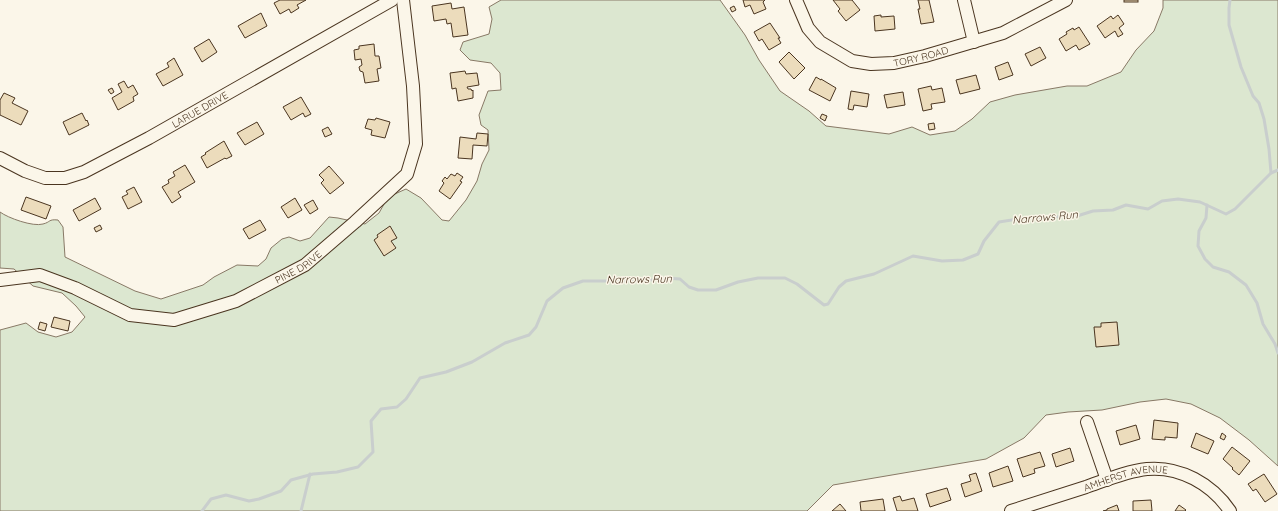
<svg xmlns="http://www.w3.org/2000/svg" width="1278" height="511" font-family="Quicksand,sans-serif">
	<style>
		.green { fill: #dce7d0; stroke: #887966 }
		.lines { fill: none; stroke-linecap: round; stroke-linejoin: round }
		.stream { stroke: #c9cecd; stroke-width: 3 }
		.building { fill: #ecdcbc; stroke: #4a3520 }
		.minor-casing { stroke: #4a3520; stroke-width: 14 }
		.minor { stroke: #fbf6e9; stroke-width: 12 }
		.labels { text-anchor: middle; stroke-width: 3; stroke-linejoin: round; paint-order: stroke }
		.street-label { font-size: 10px; fill: #4a3520; stroke: #fbf6e9 }
		.water-label { font-size: 11px; font-style: italic; fill: #4a3520; stroke: #fbf6e9 }
	</style>
	<rect width="100%" height="100%" fill="#fbf6e9"/>
	<!-- green -->
	<path class="green" d="M 501,0 L 720,0 L 745,35 L 759,60 L 780,91 L 809,111 L 826,126 L 889,134 L 912,127 L 930,135 L 955,131 L 972,119 L 990,102 L 1015,95 L 1067,86 L 1087,86 L 1121,72 L 1136,50 L 1154,31 L 1163,8 L 1163,0 L 1278,0 L 1278,466 L 1249,440 L 1220,418 L 1191,404 L 1166,399 L 1140,402 L 1102,410 L 1068,412 L 1046,415 L 1024,438 L 986,459 L 833,485 L 807,511 L 0,511 L 0,330 L 26,323 L 38,332 L 56,337 L 72,332 L 85,317 L 76,306 L 62,293 L 33,286 L 14,269 L 0,268 L 0,212 C 8,218 33,227 43,224 C 51,222 48,219 58,220 L 63,227 L 65,257 L 135,291 L 161,299 L 203,285 L 214,277 L 237,265 L 258,266 L 266,259 L 271,248 L 282,239 L 289,237 L 300,241 L 310,238 L 329,217 L 338,218 L 365,224 L 379,213 L 388,197 L 406,189 L 421,198 L 442,220 L 449,221 L 466,200 L 477,181 L 482,164 L 489,150 L 488,130 L 481,125 L 479,115 L 488,91 L 501,90 L 500,73 L 491,63 L 470,60 L 460,50 L 463,42 L 489,34 L 492,19 L 489,7 Z"/>
	<g class="lines">
		<!-- stream -->
		<g class="stream">
			<path d="M 1230,0 L 1229,8 L 1229,25 L 1241,67 L 1253,96 L 1259,103 L 1264,119 L 1269,149 L 1271,173"/>
			<path d="M 1207,205 L 1206,218 L 1199,231 L 1198,246 L 1205,259 L 1213,267 L 1229,272 L 1246,285 L 1257,303 L 1263,324 L 1275,344 L 1278,353"/>
			<path d="M 202,511 L 211,499 L 226,495 L 249,501 L 259,499 L 281,491 L 291,480 L 313,474 L 337,472 L 358,467 L 373,452 L 371,421 L 381,409 L 397,407 L 406,399 L 420,378 L 446,372 L 472,362 L 505,343 L 529,335 L 536,327 L 547,301 L 563,288 L 583,281 L 644,281 L 665,278 L 680,279 L 689,287 L 698,290 L 716,290 L 738,282 L 758,278 L 785,278 L 797,284 L 824,305 L 828,304 L 839,287 L 846,281 L 874,274 L 913,256 L 942,261 L 963,260 L 978,254 L 984,241 L 999,222 L 1025,218 L 1050,218 L 1053,217 L 1077,216 L 1093,211 L 1113,210 L 1126,205 L 1148,209 L 1162,201 L 1178,199 L 1200,202 L 1226,214 L 1235,209 L 1271,173 L 1278,170"/>
			<path d="M 301,511 L 310,474"/>
		</g>
	</g>
	<!-- building -->
	<g class="building">
		<path d="M 280,0 L 306,0 L 297,5 L 299,8 L 291,13 L 289,9 L 280,14 L 274,3 Z"/>
		<path d="M 743,0 L 765,0 L 763,2 L 766,9 L 754,14 L 750,5 L 745,7 Z"/>
		<path d="M 833,0 L 852,0 L 860,10 L 846,21 L 838,11 L 840,9 Z"/>
		<path d="M 918,0 L 929,0 L 934,22 L 921,24 L 918,9 L 920,9 Z"/>
		<rect x="1124" y="0" width="14" height="2"/>
		<path d="M 451,3 L 452,9 L 464,7 L 468,35 L 453,37 L 451,23 L 447,24 L 446,19 L 434,21 L 432,6 Z"/>
		<path d="M 734,6 L 736,10 L 732,12 L 730,8 Z"/>
		<path d="M 261,13 L 267,26 L 245,38 L 238,26 Z"/>
		<path d="M 881,15 L 881,17 L 894,16 L 895,29 L 875,31 L 874,16 Z"/>
		<path d="M 1118,15 L 1124,24 L 1119,28 L 1123,34 L 1118,37 L 1115,31 L 1105,38 L 1097,26 L 1111,16 L 1113,19 Z"/>
		<path d="M 770,23 L 780,38 L 778,38 L 781,43 L 769,50 L 762,39 L 759,41 L 754,32 Z"/>
		<path d="M 1079,27 L 1090,44 L 1079,50 L 1076,45 L 1066,51 L 1059,39 L 1067,34 L 1066,32 L 1073,28 L 1074,30 Z"/>
		<path d="M 209,39 L 217,52 L 202,62 L 194,48 Z"/>
		<path d="M 374,44 L 375,56 L 379,56 L 381,68 L 377,69 L 379,81 L 365,83 L 363,72 L 360,71 L 359,67 L 362,65 L 361,59 L 355,60 L 354,50 L 359,49 L 359,46 Z"/>
		<path d="M 1040,47 L 1046,58 L 1031,66 L 1025,54 Z"/>
		<path d="M 789,52 L 805,68 L 794,79 L 779,62 Z"/>
		<path d="M 174,58 L 183,75 L 163,86 L 156,74 L 169,67 L 167,63 Z"/>
		<path d="M 1008,62 L 1013,75 L 999,80 L 995,67 Z"/>
		<path d="M 465,71 L 466,74 L 477,73 L 479,85 L 467,87 L 468,89 L 471,89 L 472,91 L 473,90 L 473,98 L 458,101 L 456,88 L 452,89 L 450,73 Z"/>
		<path d="M 976,75 L 980,89 L 960,94 L 956,80 Z"/>
		<path d="M 816,77 L 821,80 L 821,79 L 836,88 L 830,101 L 809,90 Z"/>
		<path d="M 124,81 L 128,88 L 133,85 L 138,94 L 133,97 L 134,101 L 118,110 L 112,98 L 122,92 L 118,84 Z"/>
		<path d="M 931,86 L 932,90 L 942,88 L 945,102 L 931,104 L 932,109 L 923,111 L 918,89 Z"/>
		<path d="M 112,88 L 114,92 L 111,94 L 108,90 Z"/>
		<path d="M 851,91 L 869,94 L 867,107 L 854,105 L 853,110 L 848,109 Z"/>
		<path d="M 903,92 L 905,105 L 887,108 L 884,95 Z"/>
		<path d="M 4,93 L 15,98 L 12,103 L 28,111 L 21,125 L 0,115 L 0,100 Z"/>
		<path d="M 301,97 L 311,114 L 305,117 L 303,113 L 291,120 L 283,107 Z"/>
		<path d="M 82,113 L 86,121 L 87,120 L 89,125 L 69,135 L 63,122 Z"/>
		<path d="M 822,114 L 827,116 L 825,121 L 820,118 Z"/>
		<path d="M 376,118 L 390,122 L 385,138 L 371,135 L 372,130 L 365,128 L 368,119 L 375,120 Z"/>
		<path d="M 257,122 L 264,134 L 245,145 L 237,133 Z"/>
		<path d="M 934,123 L 935,129 L 929,130 L 928,124 Z"/>
		<path d="M 328,127 L 332,134 L 325,137 L 322,130 Z"/>
		<path d="M 477,133 L 488,134 L 487,146 L 473,145 L 472,159 L 458,158 L 460,137 L 476,139 Z"/>
		<path d="M 224,141 L 232,156 L 226,159 L 225,158 L 207,168 L 201,157 L 206,154 L 205,153 Z"/>
		<path d="M 185,165 L 195,182 L 178,192 L 181,197 L 172,203 L 162,187 L 169,183 L 168,180 L 175,176 L 173,172 Z"/>
		<path d="M 329,166 L 344,183 L 330,194 L 321,183 L 324,180 L 319,175 Z"/>
		<path d="M 457,173 L 463,177 L 460,181 L 462,182 L 450,199 L 439,191 L 444,183 L 442,181 L 445,177 L 447,179 L 451,174 L 455,176 Z"/>
		<path d="M 134,187 L 142,202 L 128,209 L 122,197 L 128,194 L 126,191 Z"/>
		<path d="M 26,197 L 51,206 L 46,219 L 21,210 Z"/>
		<path d="M 95,198 L 101,209 L 79,221 L 73,210 Z"/>
		<path d="M 295,198 L 302,210 L 288,218 L 281,207 Z"/>
		<path d="M 313,200 L 318,209 L 310,214 L 304,205 Z"/>
		<path d="M 260,220 L 266,230 L 249,239 L 243,229 Z"/>
		<path d="M 100,225 L 102,229 L 96,232 L 94,228 Z"/>
		<path d="M 390,226 L 397,238 L 391,241 L 396,248 L 384,256 L 374,240 L 378,237 L 377,235 Z"/>
		<path d="M 54,317 L 70,321 L 68,331 L 51,327 Z"/>
		<path d="M 40,322 L 47,324 L 45,331 L 38,329 Z"/>
		<path d="M 1117,322 L 1119,345 L 1096,347 L 1094,327 L 1101,327 L 1101,323 Z"/>
		<path d="M 1154,420 L 1178,423 L 1177,438 L 1165,437 L 1165,440 L 1152,439 Z"/>
		<path d="M 1136,425 L 1140,439 L 1120,445 L 1116,431 Z"/>
		<path d="M 1196,433 L 1214,441 L 1208,454 L 1191,447 Z"/>
		<path d="M 1222,433 L 1226,436 L 1224,440 L 1220,438 Z"/>
		<path d="M 1232,447 L 1250,461 L 1239,475 L 1232,469 L 1233,468 L 1223,459 Z"/>
		<path d="M 1070,448 L 1074,461 L 1056,467 L 1052,454 Z"/>
		<path d="M 1040,452 L 1045,466 L 1034,469 L 1035,473 L 1023,477 L 1017,459 Z"/>
		<path d="M 1008,466 L 1013,481 L 993,487 L 989,473 Z"/>
		<path d="M 976,473 L 982,491 L 965,497 L 961,484 L 971,481 L 969,475 Z"/>
		<path d="M 1264,474 L 1277,494 L 1265,502 L 1256,489 L 1253,491 L 1248,484 Z"/>
		<path d="M 947,488 L 951,500 L 930,507 L 926,494 Z"/>
		<path d="M 900,496 L 902,501 L 914,498 L 918,511 L 897,511 L 893,498 Z"/>
		<path d="M 883,499 L 885,511 L 861,511 L 860,502 Z"/>
		<path d="M 1151,500 L 1152,511 L 1133,511 L 1133,501 Z"/>
		<path d="M 840,504 L 846,511 L 832,511 Z"/>
		<path d="M 1117,505 L 1119,511 L 1103,511 L 1107,510 L 1107,509 Z"/>
		<path d="M 1179,505 L 1186,510 L 1185,511 L 1175,511 Z"/>
	</g>
	<g class="lines">
		<!-- minor casing -->
		<g class="minor-casing">
			<g id="minor">
				<path id="s1" d="M 796,0 L 808,28 L 820,42 L 852,61 L 871,64 L 894,63 L 925,56 L 1003,33 L 1066,0"/>
				<path d="M 964,0 L 974,42"/>
				<path id="s2" d="M 0,158 L 25,171 L 45,178 L 65,178 L 84,172 L 149,138 L 392,0"/>
				<path id="s3" d="M 0,280 L 40,275 L 75,288 L 130,315 L 174,320 L 236,301 L 305,265 L 355,222 L 407,174 L 416,144 L 413,86 L 403,0"/>
				<path d="M 1087,422 L 1107,480"/>
				<path id="s4" d="M 1011,511 C 1036,503 1061,495 1086,487 C 1106,480 1127,471 1147,469 C 1180,466 1212,484 1230,511"/>
			</g>
		</g>
		<!-- minor -->
		<use href="#minor" class="minor"/>
	</g>
	<g class="labels">
		<!-- street labels -->
		<g class="street-label">
			<text dy="4" stroke="none"><textPath href="#s1" startOffset="156">TORY ROAD</textPath></text>
			<text dy="4" stroke="none"><textPath href="#s2" startOffset="221">LARUE DRIVE</textPath></text>
			<text dy="4" stroke="none"><textPath href="#s3" startOffset="319">PINE DRIVE</textPath></text>
			<text dy="4" stroke="none"><textPath href="#s4" startOffset="120">AMHERST AVENUE</textPath></text>
		</g>
		<!-- water labels -->
		<g class="water-label">
			<text transform="translate(1045 217) rotate(-5)" y="4">Narrows Run</text>
			<text transform="translate(639 279) rotate(-1)" y="4">Narrows Run</text>
		</g>
	</g>
</svg>
